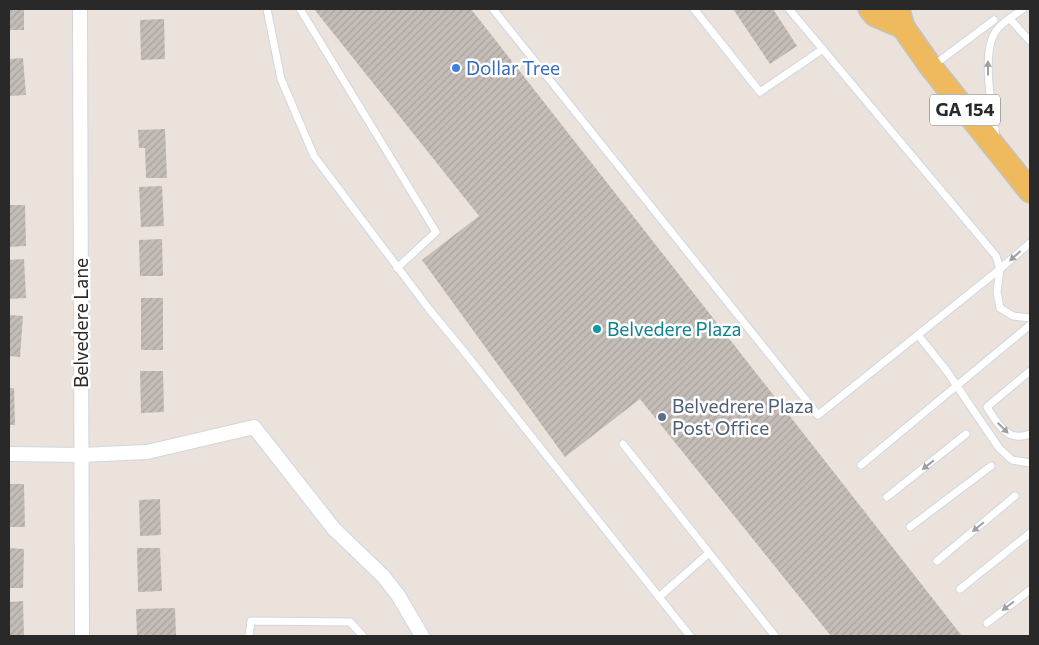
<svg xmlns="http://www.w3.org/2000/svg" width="1039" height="645" font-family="Commissioner,sans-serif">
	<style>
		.building { fill: url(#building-hatch) }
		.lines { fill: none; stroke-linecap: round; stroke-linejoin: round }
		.service-casing { stroke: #d0d6e2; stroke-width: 9 }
		.minor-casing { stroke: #d0d6e2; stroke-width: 16 }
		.primary-casing { stroke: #c3c3c3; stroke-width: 25 }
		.service { stroke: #fff; stroke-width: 7 }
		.minor { stroke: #fff; stroke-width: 14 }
		.primary { stroke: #efb95d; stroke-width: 22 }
		.oneway { fill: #9f9f9f }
		.shop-dot { fill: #3f7fe0; stroke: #fff; stroke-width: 2 }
		.culture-dot { fill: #0f9aa8; stroke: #fff; stroke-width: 2 }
		.service-dot { fill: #5c6f8a; stroke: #fff; stroke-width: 2 }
		.labels { text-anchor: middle; stroke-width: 5; stroke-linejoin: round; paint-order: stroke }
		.shield { fill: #fff; stroke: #696969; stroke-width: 1 }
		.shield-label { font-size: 18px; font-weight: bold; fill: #292929 }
		.shop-label { font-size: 19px; fill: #366cbe; stroke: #fff; text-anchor: start }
		.street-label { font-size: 19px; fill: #292929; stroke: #fff }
		.culture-label { font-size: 19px; fill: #0d838f; stroke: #fff; text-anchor: start }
		.service-label { font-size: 19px; fill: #4e5e75; stroke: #fff; text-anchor: start }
	</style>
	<defs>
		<pattern id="building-hatch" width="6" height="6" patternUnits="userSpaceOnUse" patternTransform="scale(1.25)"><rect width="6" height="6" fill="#c4bdb7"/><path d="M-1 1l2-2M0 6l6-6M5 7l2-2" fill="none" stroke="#a8a29d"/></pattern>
	</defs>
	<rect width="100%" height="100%" fill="#ebe2db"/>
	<!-- building -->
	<g class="building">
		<rect x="9" y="9" width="15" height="21"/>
		<path d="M 314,9 L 471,9 L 962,636 L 831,636 L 640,399 L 565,457 L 422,260 L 479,216 Z"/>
		<path d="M 733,9 L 773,9 L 797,46 L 770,64 Z"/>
		<path d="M 164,19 L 165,59 L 141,60 L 140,20 Z"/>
		<path d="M 23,58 L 26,95 L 9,96 L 9,59 Z"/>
		<path d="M 165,129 L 167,178 L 146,178 L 145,148 L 139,148 L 138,130 Z"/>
		<path d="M 162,186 L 164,226 L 141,227 L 139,187 Z"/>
		<path d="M 9,205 L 25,205 L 26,246 L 9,247 Z"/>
		<path d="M 162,239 L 163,276 L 140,276 L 139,240 Z"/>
		<path d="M 24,259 L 26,298 L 9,299 L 9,260 Z"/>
		<rect x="141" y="298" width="22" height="52"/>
		<path d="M 9,315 L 23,316 L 20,357 L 9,356 Z"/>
		<path d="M 140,371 L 163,371 L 164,412 L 141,413 Z"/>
		<path d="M 9,388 L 14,388 L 15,425 L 9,425 Z"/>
		<path d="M 9,484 L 24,484 L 25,527 L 9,527 Z"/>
		<path d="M 160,499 L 161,535 L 140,536 L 139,500 Z"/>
		<path d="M 9,548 L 24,549 L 23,588 L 9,588 Z"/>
		<path d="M 137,548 L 160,548 L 162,591 L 138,592 Z"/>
		<path d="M 23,601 L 24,636 L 9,636 L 9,602 Z"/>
		<path d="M 175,608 L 176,636 L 137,636 L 136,609 Z"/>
	</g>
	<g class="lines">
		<!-- service casing -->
		<g class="service-casing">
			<g id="service">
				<path d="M 267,9 L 281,79 L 314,156 L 429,309 L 462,349 L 690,636"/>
				<path d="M 300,9 L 436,232 L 397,268"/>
				<path d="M 493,9 L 818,415 L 1000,269 L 1030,243"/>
				<path d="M 694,9 L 760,92 L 823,49"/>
				<path d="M 789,9 L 996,256 L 1000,269 L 997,292 L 1000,308 L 1013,316 L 1030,318"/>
				<path d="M 1010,19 L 1030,41"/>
				<path d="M 934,65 L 994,20"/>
				<path d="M 996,138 C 993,111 980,54 996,31 C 1002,22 1015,15 1023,9"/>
				<path d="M 918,335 L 946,370 L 999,448 L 1012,460 L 1030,463"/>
				<path d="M 1030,371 L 987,407 C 998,424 1007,443 1030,434"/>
				<path d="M 623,444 L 775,636"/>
				<path d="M 861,465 L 1030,325"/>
				<path d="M 887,497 L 966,434"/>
				<path d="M 910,527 L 991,466"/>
				<path d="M 937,561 L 1015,496"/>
				<path d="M 960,589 L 1030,533"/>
				<path d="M 659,597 L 709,553"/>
				<path d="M 987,623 L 1030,590"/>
				<path d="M 249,636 L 251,621 L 350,622 L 363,636"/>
			</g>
		</g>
		<!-- minor casing -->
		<g class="minor-casing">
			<g id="minor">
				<path d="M 80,9 L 82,636"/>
				<path d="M 9,454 L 81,455 L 147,452 L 254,427 L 334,529 L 383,576 L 398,595 L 422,636"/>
			</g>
		</g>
		<!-- primary casing -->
		<g class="primary-casing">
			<g id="primary">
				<path d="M 870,9 L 875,15 L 903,27"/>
				<path d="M 898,9 L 903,27 L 931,67 L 1030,191"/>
			</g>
		</g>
		<!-- service -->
		<use href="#service" class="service"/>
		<!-- minor -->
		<use href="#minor" class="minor"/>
		<!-- primary -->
		<use href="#primary" class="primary"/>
	</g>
	<!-- one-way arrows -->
	<defs><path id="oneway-solid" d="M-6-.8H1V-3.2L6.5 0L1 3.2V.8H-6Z" transform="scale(1.25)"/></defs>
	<g class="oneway">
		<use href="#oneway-solid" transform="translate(988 68) rotate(-91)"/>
		<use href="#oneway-solid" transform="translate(1015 256) rotate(138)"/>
		<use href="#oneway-solid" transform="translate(1003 428) rotate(45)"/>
		<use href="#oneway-solid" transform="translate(928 465) rotate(142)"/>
		<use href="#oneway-solid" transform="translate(978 527) rotate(141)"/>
		<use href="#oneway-solid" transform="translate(1008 606) rotate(143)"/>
	</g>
	<!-- markers -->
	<circle class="shop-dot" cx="456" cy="68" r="5"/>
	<circle class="culture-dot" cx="597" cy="329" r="5"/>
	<circle class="service-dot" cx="662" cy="417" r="5"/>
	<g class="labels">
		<!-- shield labels -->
		<rect class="shield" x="930" y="94.5" width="70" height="31" rx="4"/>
		<g class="shield-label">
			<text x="965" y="116">GA 154</text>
		</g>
		<!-- shop labels -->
		<g class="shop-label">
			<text x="466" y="75">Dollar Tree</text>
		</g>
		<!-- street labels -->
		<g class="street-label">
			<text transform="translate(81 323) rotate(-90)" y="7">Belvedere Lane</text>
		</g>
		<!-- culture labels -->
		<g class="culture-label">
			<text x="607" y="336">Belvedere Plaza</text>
		</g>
		<!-- service labels -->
		<g class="service-label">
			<text x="672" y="413">Belvedrere Plaza<tspan x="672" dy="22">Post Office</tspan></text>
		</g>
	</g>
	<!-- border -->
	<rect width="1039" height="645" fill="none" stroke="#292929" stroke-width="20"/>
</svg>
